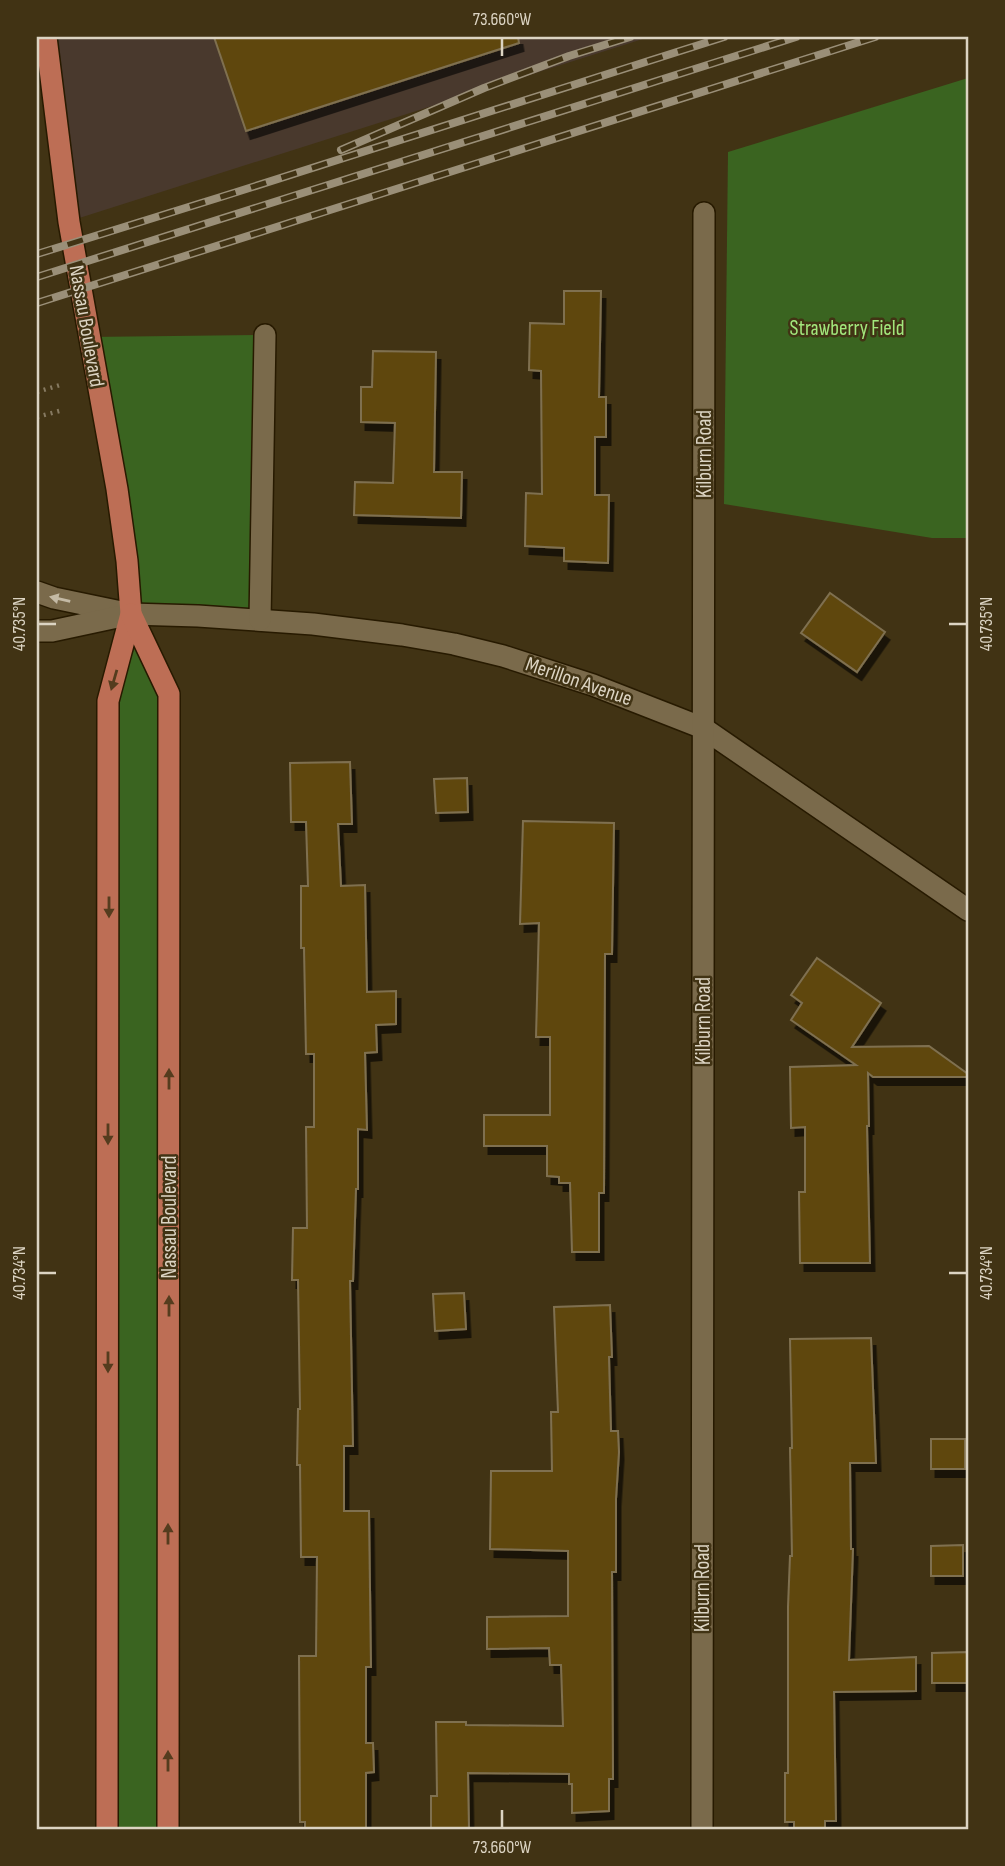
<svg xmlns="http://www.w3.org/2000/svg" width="1005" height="1866" font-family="'Sofia Sans Condensed',sans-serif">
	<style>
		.industrial { fill: #49392d }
		.green { fill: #3a6420 }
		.building { fill: #5e4711; stroke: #7f7050; stroke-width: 2; filter: url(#shadow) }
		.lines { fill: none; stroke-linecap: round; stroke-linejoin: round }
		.minor-casing { stroke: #271a00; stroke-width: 24 }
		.major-casing { stroke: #271a00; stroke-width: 24 }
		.path { stroke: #867a61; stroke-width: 4.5; stroke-dasharray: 2 5; stroke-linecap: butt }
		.minor { stroke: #7a6a4b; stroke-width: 21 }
		.major { stroke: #bd6e55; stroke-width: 21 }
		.rail-casing { stroke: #9a8f78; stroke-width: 8 }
		.rail { stroke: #413314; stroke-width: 5; stroke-dasharray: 16; stroke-linecap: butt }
		.oneway { fill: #c4baa5 }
		.oneway2 { fill: #543c1e }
		.ticks { fill: none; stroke: #dcd4c3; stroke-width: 2.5 }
		.labels { text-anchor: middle; stroke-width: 5; stroke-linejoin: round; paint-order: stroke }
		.street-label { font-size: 21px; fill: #dcd4c3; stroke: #413314 }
		.park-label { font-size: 21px; fill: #a2e77c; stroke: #413314 }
		.neatline { fill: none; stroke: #dcd4c3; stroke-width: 2.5 }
		.ticks-label { font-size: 18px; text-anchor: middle; fill: #dcd4c3 }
	</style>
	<defs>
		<filter id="shadow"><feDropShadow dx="4.5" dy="8" stdDeviation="0" flood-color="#0009"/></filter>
	</defs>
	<rect width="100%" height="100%" fill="#413314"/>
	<!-- industrial -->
	<path class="industrial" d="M 45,37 L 649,37 L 73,220 Z"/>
	<!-- green -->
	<g class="green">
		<path d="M 968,78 L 968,538 L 932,538 L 724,504 L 728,152 Z"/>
		<path d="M 265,335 L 260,620 L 131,614 L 89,337 Z"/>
		<path d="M 137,643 L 169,694 L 168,1829 L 110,1829 L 112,700 Z"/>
	</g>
	<!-- building -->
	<g class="building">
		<path d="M 214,37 L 518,37 L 519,43 L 246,131 Z"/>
		<path d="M 564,291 L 601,291 L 599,397 L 606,397 L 606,437 L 595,437 L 595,495 L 609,495 L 608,563 L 564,561 L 564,548 L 525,546 L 526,493 L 542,494 L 541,371 L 529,370 L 530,323 L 564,324 Z"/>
		<path d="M 373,351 L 436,352 L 434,472 L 462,472 L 461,518 L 354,515 L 355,482 L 393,483 L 395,423 L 361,422 L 361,387 L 372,387 Z"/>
		<path d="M 830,593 L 885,632 L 857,672 L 801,633 Z"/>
		<path d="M 350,762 L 352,824 L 338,824 L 341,886 L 365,885 L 367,992 L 396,991 L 396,1024 L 376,1025 L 377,1052 L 365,1053 L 367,1130 L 358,1129 L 358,1189 L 356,1189 L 353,1281 L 350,1281 L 353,1446 L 344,1446 L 344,1511 L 369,1511 L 371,1667 L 366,1667 L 366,1743 L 373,1743 L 374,1772 L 366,1773 L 366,1829 L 305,1829 L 305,1822 L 300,1822 L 299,1656 L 316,1656 L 317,1557 L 301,1557 L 300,1465 L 297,1465 L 298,1409 L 300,1409 L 298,1280 L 292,1280 L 293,1228 L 307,1228 L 306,1127 L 314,1127 L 314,1054 L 306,1054 L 304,948 L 301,948 L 301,886 L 308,886 L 306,822 L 291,822 L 290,763 Z"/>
		<path d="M 467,778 L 468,812 L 436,813 L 434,779 Z"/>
		<path d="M 523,821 L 614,823 L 612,954 L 605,954 L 604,1193 L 599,1193 L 599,1252 L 572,1252 L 570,1183 L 559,1183 L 559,1177 L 547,1176 L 547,1146 L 484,1146 L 484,1115 L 550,1115 L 550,1037 L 536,1037 L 539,923 L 520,924 Z"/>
		<path d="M 817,958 L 881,1003 L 852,1047 L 929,1046 L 968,1074 L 968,1077 L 873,1077 L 868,1073 L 869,1126 L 867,1126 L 870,1263 L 800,1263 L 799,1192 L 805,1192 L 805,1127 L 791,1128 L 790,1067 L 856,1065 L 791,1020 L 802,1003 L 791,995 Z"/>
		<path d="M 464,1293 L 466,1329 L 435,1331 L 433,1294 Z"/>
		<path d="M 610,1305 L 612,1357 L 609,1357 L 611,1431 L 618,1431 L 619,1452 L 616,1499 L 616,1572 L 612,1572 L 613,1779 L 609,1779 L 609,1811 L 572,1813 L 572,1784 L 569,1784 L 569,1774 L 468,1773 L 469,1829 L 431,1829 L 431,1796 L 437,1796 L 436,1722 L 466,1722 L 466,1725 L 563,1726 L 561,1665 L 550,1665 L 549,1648 L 487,1649 L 487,1617 L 568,1616 L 568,1551 L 490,1549 L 491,1471 L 552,1471 L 551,1412 L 558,1412 L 554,1307 Z"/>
		<path d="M 871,1338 L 876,1463 L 850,1463 L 851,1549 L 853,1549 L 849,1660 L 916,1657 L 916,1691 L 834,1692 L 836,1821 L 825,1821 L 825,1829 L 794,1829 L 794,1822 L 785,1822 L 785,1773 L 788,1773 L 788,1607 L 790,1556 L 792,1556 L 790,1448 L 792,1448 L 790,1339 Z"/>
		<rect x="931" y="1439" width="34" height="30"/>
		<path d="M 963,1545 L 963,1576 L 931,1576 L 931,1546 Z"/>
		<path d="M 968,1652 L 968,1683 L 932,1683 L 932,1653 Z"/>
	</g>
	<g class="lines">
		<!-- minor casing -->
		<g class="minor-casing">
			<g id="minor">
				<path d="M 37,592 L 54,598 L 131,614 L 198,616 L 313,624 L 402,635 L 454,644 L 503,656 L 593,685 L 703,728 L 968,910"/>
				<path d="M 260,620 L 265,335"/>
				<path d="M 37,631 L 52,631 L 122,616"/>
				<path d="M 702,1829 L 704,213"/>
			</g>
		</g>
		<!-- major casing -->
		<g class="major-casing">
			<g id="major">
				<path d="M 46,37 L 69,222 L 117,489 L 127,561 L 131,614 L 108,701 L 107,1829"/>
				<path d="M 131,614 L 169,694 L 168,1829"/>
			</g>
		</g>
		<!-- path -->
		<g class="path">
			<path d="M 37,392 L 60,385"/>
			<path d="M 37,417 L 63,410"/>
		</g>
		<!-- minor -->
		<use href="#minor" class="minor"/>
		<!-- major -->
		<use href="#major" class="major"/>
		<!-- rail casing -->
		<g class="rail-casing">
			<g id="rail">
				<path d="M 341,150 L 484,88 L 569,56 L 630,37"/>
				<path d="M 37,254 L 224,196 L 724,37"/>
				<path d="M 37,277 L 796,37"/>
				<path d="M 37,303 L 875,37"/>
			</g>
		</g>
		<!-- rail -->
		<use href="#rail" class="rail"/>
	</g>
	<!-- one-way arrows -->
	<defs><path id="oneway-solid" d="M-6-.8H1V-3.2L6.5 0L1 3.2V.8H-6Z" transform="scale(1.75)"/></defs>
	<use class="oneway" href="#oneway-solid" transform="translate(60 599) rotate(-167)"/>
	<g class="oneway2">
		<use href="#oneway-solid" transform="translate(114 680) rotate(106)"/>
		<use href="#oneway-solid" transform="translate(109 907) rotate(90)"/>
		<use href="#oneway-solid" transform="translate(169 1079) rotate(-90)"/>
		<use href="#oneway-solid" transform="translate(108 1134) rotate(90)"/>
		<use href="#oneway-solid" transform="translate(169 1306) rotate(-90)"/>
		<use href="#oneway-solid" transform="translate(108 1362) rotate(90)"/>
		<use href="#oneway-solid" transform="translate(168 1534) rotate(-90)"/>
		<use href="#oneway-solid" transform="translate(168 1761) rotate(-90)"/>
	</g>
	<!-- ticks -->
	<path class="ticks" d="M 502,38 L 502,56M 38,624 L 56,624M 949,624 L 967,624M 38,1273 L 56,1273M 949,1273 L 967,1273M 502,1810 L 502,1828"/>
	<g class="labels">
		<!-- street labels -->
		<g class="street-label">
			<text transform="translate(87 326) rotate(80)" y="7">Nassau Boulevard</text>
			<text transform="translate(704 454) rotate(-90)" y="7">Kilburn Road</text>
			<text transform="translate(579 681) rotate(19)" y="7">Merillon Avenue</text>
			<text transform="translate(703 1021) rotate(-90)" y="7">Kilburn Road</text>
			<text transform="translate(169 1217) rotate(-90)" y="7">Nassau Boulevard</text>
			<text transform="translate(702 1588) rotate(-90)" y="7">Kilburn Road</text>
		</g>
		<!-- park labels -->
		<g class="park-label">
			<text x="847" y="335">Strawberry Field</text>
		</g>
	</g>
	<!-- border -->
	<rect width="1005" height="1866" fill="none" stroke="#413314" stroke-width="77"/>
	<rect x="38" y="38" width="929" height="1790" class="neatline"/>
	<g class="ticks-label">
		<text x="502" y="25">73.660°W</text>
		<text transform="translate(19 624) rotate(-90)" y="6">40.735°N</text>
		<text transform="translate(986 624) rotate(-90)" y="6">40.735°N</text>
		<text transform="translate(19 1273) rotate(-90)" y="6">40.734°N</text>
		<text transform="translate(986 1273) rotate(-90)" y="6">40.734°N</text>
		<text x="502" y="1853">73.660°W</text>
	</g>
</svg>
